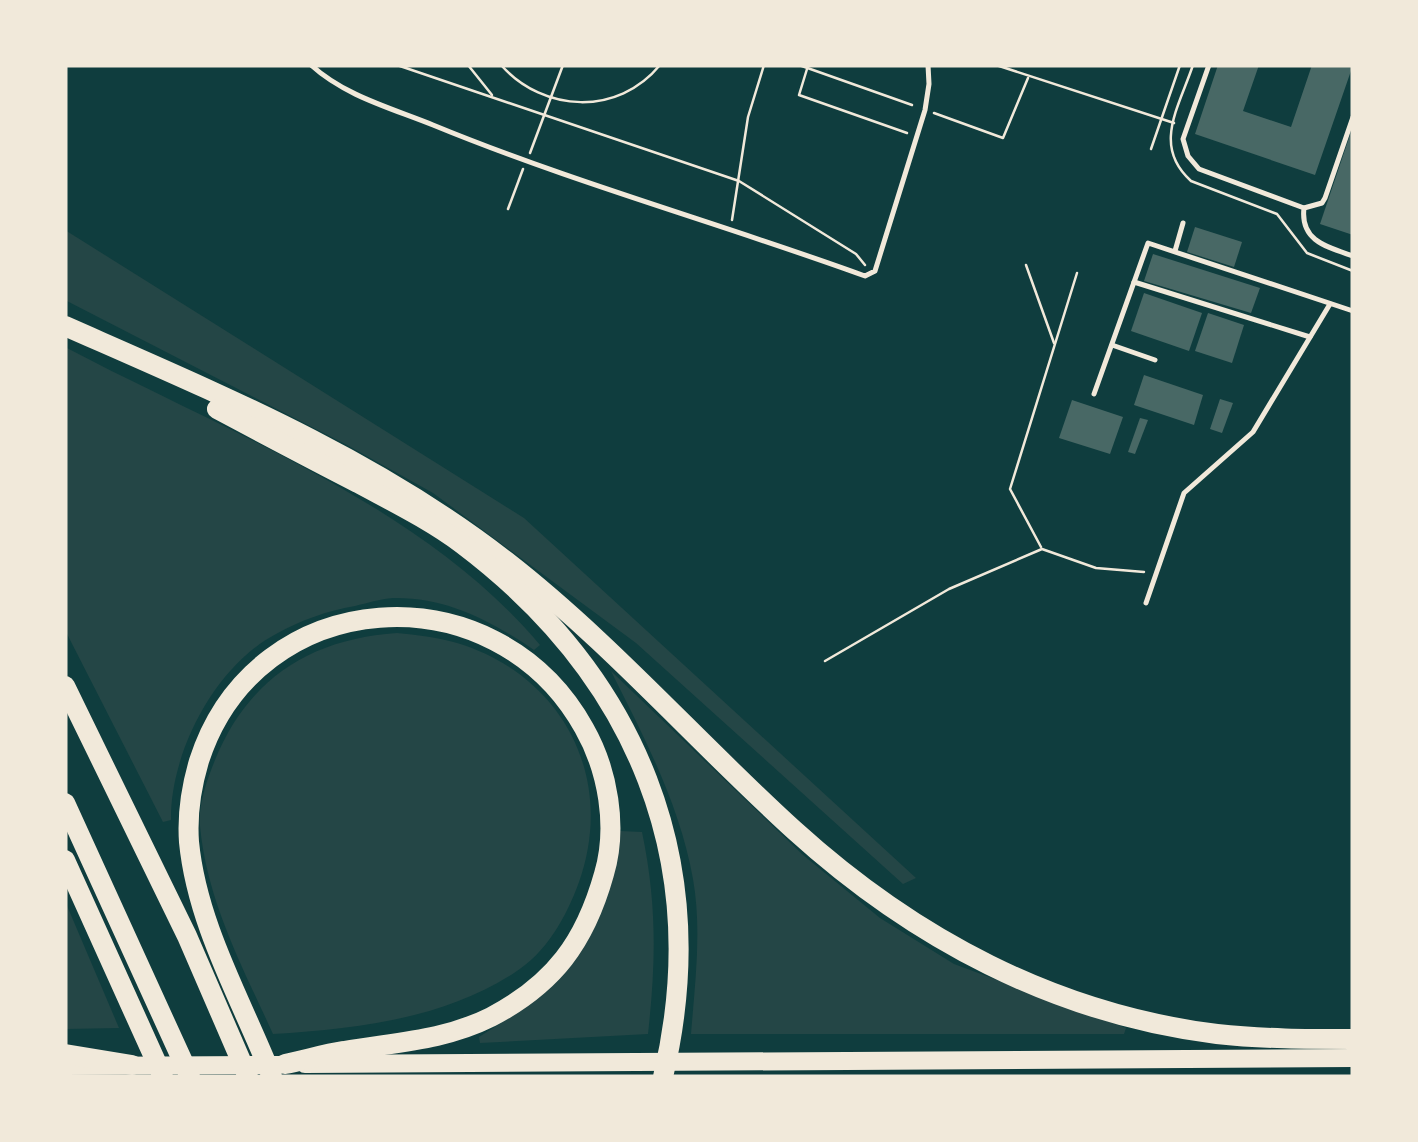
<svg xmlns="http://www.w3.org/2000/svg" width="1418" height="1142" font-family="Helvetica,sans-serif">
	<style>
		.green { fill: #244646 }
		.building { fill: #486865 }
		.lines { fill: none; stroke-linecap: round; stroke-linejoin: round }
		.path { stroke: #f1e9da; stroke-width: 2.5 }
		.service { stroke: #f1e9da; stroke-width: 5 }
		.trunk { stroke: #f1e9da; stroke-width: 18 }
		.motorway { stroke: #f1e9da; stroke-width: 20 }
	</style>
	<rect width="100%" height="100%" fill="#0f3d3e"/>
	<!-- green -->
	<g class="green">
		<path d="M 65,230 L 524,518 L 916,878 L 903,884 L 636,643 L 433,493 L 345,444 L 65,300 Z"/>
		<path d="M 65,347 C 224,431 423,505 540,645 L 534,650 C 491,621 447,597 393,598 C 380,599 367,603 355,606 C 327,611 301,620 276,634 C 215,666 170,753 171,820 L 163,822 L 65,630 Z"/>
		<path d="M 397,633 C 416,635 437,637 457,643 C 563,675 616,778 579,882 C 566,918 546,953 514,973 C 443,1019 356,1029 273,1034 C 242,966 207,901 200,826 C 198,805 207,780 215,760 C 248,679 310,639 397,633 Z"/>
		<path d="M 611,671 L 803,855 L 880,918 L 954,964 L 1126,1028 L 1124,1034 L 691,1034 C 695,983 702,930 693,879 C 680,805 644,737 611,671 Z"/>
		<path d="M 620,831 L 642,832 C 657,904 656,961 648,1034 L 480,1043 L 479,1037 C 571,981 604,940 620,831 Z"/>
		<path d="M 65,901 L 119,1028 L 65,1029 Z"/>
	</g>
	<!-- building -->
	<g class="building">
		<path d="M 1218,65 L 1259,65 L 1243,111 L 1291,127 L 1312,65 L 1353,65 L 1315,175 L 1195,134 Z"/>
		<path d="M 1352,129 L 1353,129 L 1353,235 L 1320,224 Z"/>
		<path d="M 1195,227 L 1242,242 L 1234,267 L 1187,252 Z"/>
		<path d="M 1153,254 L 1260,288 L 1251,313 L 1144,281 Z"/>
		<path d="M 1144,293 L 1202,313 L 1189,351 L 1131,331 Z"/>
		<path d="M 1208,313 L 1244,325 L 1232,363 L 1195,351 Z"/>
		<path d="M 1144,375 L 1203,395 L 1194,425 L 1134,405 Z"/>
		<path d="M 1220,399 L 1233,403 L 1222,433 L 1210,429 Z"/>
		<path d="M 1072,400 L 1123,417 L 1110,454 L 1059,438 Z"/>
		<path d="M 1140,418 L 1148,420 L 1135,454 L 1128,452 Z"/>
	</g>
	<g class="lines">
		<!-- path -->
		<g class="path">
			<path d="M 397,65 L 739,181 L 856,254 L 865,265"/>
			<path d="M 468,65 L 492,95"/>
			<path d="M 501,65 C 544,113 618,116 660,65"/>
			<path d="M 799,65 L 912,105"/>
			<path d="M 996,65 L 1174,123"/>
			<path d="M 1193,65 C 1179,107 1152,146 1191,181 L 1277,214 L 1307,253 L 1353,271"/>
			<path d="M 807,69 L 799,95 L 907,133"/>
			<path d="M 934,113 L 1003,138 L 1028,78"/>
			<path d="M 1151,149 L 1180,65"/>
			<path d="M 530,153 L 563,65"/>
			<path d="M 508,209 L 523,169"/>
			<path d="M 732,220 L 748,117 L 764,65"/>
			<path d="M 1026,265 L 1054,343"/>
			<path d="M 1041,547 L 1010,489 L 1077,273"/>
			<path d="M 825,661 L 949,589 L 1042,549 L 1096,568 L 1144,572"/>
		</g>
		<!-- service -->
		<g class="service">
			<path d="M 311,65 C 345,96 391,108 433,125 C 574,183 722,224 865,276 L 875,271 L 925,110 L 929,84 L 928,65"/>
			<path d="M 1209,65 L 1183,139 L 1188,156 L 1199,169 L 1304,208 C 1300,241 1327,247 1353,256"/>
			<path d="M 1304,208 L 1322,203 L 1325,198 L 1353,117"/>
			<path d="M 1175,251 L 1183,223"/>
			<path d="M 1134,282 L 1310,337"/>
			<path d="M 1112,345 L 1155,360"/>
			<path d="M 1094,394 L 1148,243 L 1353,311"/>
			<path d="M 1146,603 L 1184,493 L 1253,432 L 1330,304"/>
		</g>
		<!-- trunk -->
		<g class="trunk">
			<path d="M 305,1064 L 1353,1058"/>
			<path d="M 65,1066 L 279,1065"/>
		</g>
		<!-- motorway -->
		<g class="motorway">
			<path d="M 65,326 C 217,393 374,458 506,561 C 610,642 696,741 794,830 C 913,938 1055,1014 1217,1034 C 1262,1039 1308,1039 1353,1039"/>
			<path d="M 217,409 C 264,434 311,459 358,483 C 393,502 430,520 462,544 C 637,676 714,862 663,1077"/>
			<path d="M 65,686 L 187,936 L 248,1077"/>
			<path d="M 65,803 L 190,1077"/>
			<path d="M 65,860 L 163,1077"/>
			<path d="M 65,1054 L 132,1065"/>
			<path d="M 272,1077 C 242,1001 197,925 189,842 C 187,814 191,788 199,761 C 256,583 495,568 584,728 C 608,770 618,827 604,874 C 585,942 554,984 491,1017 C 443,1041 395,1042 344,1051 C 324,1054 305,1060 285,1064"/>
		</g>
	</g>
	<!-- border -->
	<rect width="1418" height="1142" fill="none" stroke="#f1e9da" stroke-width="135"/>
</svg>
